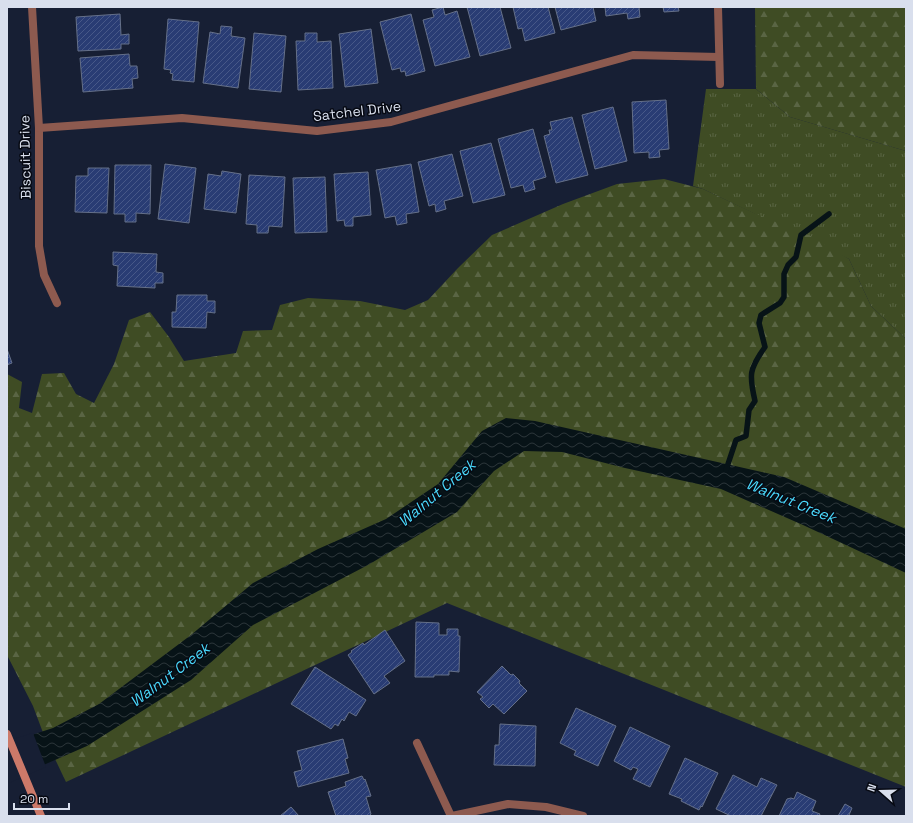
<svg xmlns="http://www.w3.org/2000/svg" width="913" height="823" font-family="'Space Grotesk',sans-serif">
	<style>
		.grass { fill: url(#grass-tufts) }
		.forest { fill: url(#forest-firs) }
		.water { fill: url(#water-waves) }
		.pier { fill: #171f34 }
		.lines { fill: none; stroke-linecap: round; stroke-linejoin: round }
		.stream { stroke: #071317; stroke-width: 5.5 }
		.building { fill: url(#building-hatch); stroke: #657089 }
		.street { stroke: #8d5a4f; stroke-width: 8 }
		.secondary { stroke: #cc7969; stroke-width: 8 }
		.labels { text-anchor: middle; stroke-width: 3; stroke-linejoin: round; paint-order: stroke }
		.street-label { font-size: 14px; fill: #d9dfed; stroke: #060912 }
		.water-label { font-size: 15px; font-style: italic; fill: #4ad9fc; stroke: #060912 }
	</style>
	<defs>
		<pattern id="grass-tufts" width="24" height="20" patternUnits="userSpaceOnUse"><rect width="24" height="20" fill="#3f4c24"/><path d="M3 7l-1-3M5 7V3M7 7l1-3M15 17l-1-3M17 17v-4M19 17l1-3" fill="none" stroke="#5a6544"/></pattern>
		<pattern id="forest-firs" width="22" height="20" patternUnits="userSpaceOnUse"><rect width="22" height="20" fill="#3f4c24"/><path d="M5 1l3.5 6h-7zM16 11l3.5 6h-7z" fill="#5a6544"/></pattern>
		<pattern id="water-waves" width="16" height="10" patternUnits="userSpaceOnUse"><rect width="16" height="10" fill="#071317"/><path d="M0 5q4-4 8 0t8 0" fill="none" stroke="#2b3539"/></pattern>
		<pattern id="building-hatch" width="6" height="6" patternUnits="userSpaceOnUse"><rect width="6" height="6" fill="#293c74"/><path d="M-1 1l2-2M0 6l6-6M5 7l2-2" fill="none" stroke="#475888"/></pattern>
	</defs>
	<rect width="100%" height="100%" fill="#171f34"/>
	<!-- grass -->
	<path class="grass" d="M 706,89 L 756,89 L 790,117 L 906,151 L 906,339 L 871,306 L 849,259 L 703,189 L 693,186 Z"/>
	<!-- forest -->
	<g class="forest">
		<path d="M 755,7 L 906,7 L 906,151 L 790,117 L 756,89 Z"/>
		<path d="M 664,179 L 703,189 L 754,213 L 811,236 L 849,259 L 871,306 L 906,339 L 906,787 L 447,603 L 66,782 L 45,738 L 33,706 L 7,655 L 7,374 L 22,382 L 19,408 L 32,413 L 42,374 L 64,373 L 76,394 L 94,403 L 114,364 L 129,320 L 150,312 L 169,337 L 184,361 L 236,353 L 243,331 L 272,330 L 280,305 L 308,298 L 360,301 L 405,310 L 428,300 L 458,268 L 492,235 L 563,204 L 617,184 Z"/>
	</g>
	<!-- water -->
	<path class="water" d="M 506,418 L 535,421 L 784,477 L 906,529 L 906,573 L 803,525 L 721,489 L 625,468 L 562,452 L 524,451 L 494,471 L 457,512 L 368,565 L 253,625 L 191,680 L 87,746 L 7,781 L 7,743 L 53,728 L 99,704 L 191,635 L 253,583 L 318,549 L 386,519 L 438,484 L 482,431 Z"/>
	<!-- pier -->
	<path class="pier" d="M 33,733 L 46,767 L 9,783 L 7,779 L 7,741 Z"/>
	<g class="lines">
		<!-- stream -->
		<path class="stream" d="M 726,470 L 736,440 L 746,436 L 749,410 L 755,401 C 749,375 749,369 765,347 L 759,323 L 761,315 L 780,303 L 784,297 L 784,274 L 788,265 L 796,257 L 801,235 L 829,214"/>
	</g>
	<!-- building -->
	<g class="building">
		<path d="M 443,7 L 445,15 L 457,11 L 470,57 L 435,66 L 423,20 L 434,17 L 432,10 Z"/>
		<path d="M 467,7 L 500,7 L 511,48 L 480,56 Z"/>
		<path d="M 513,7 L 548,7 L 555,33 L 525,41 L 522,28 L 518,29 Z"/>
		<path d="M 555,7 L 593,7 L 596,21 L 561,30 Z"/>
		<path d="M 605,7 L 639,7 L 640,17 L 628,19 L 627,13 L 606,16 Z"/>
		<path d="M 663,7 L 678,7 L 679,11 L 664,12 Z"/>
		<path d="M 120,14 L 121,35 L 129,34 L 129,44 L 121,44 L 121,49 L 78,51 L 76,17 Z"/>
		<path d="M 411,14 L 425,71 L 406,76 L 405,71 L 401,72 L 400,68 L 392,70 L 380,22 Z"/>
		<path d="M 168,19 L 199,22 L 194,82 L 172,80 L 173,74 L 170,73 L 171,70 L 164,69 Z"/>
		<path d="M 221,26 L 232,27 L 231,36 L 245,38 L 238,88 L 203,83 L 210,32 L 220,34 Z"/>
		<path d="M 371,29 L 378,83 L 345,87 L 339,34 Z"/>
		<path d="M 254,33 L 286,36 L 281,92 L 249,89 Z"/>
		<path d="M 305,33 L 317,33 L 317,42 L 331,41 L 333,88 L 298,90 L 296,41 L 305,41 Z"/>
		<path d="M 129,54 L 130,66 L 137,66 L 138,78 L 132,79 L 133,88 L 83,92 L 80,58 Z"/>
		<path d="M 666,100 L 669,149 L 659,150 L 660,157 L 649,158 L 649,152 L 634,153 L 632,102 Z"/>
		<path d="M 613,107 L 627,161 L 595,169 L 582,115 Z"/>
		<path d="M 572,117 L 588,175 L 556,183 L 544,136 L 550,134 L 549,130 L 552,130 L 550,122 Z"/>
		<path d="M 533,129 L 546,177 L 533,181 L 535,189 L 525,192 L 523,185 L 511,188 L 498,139 Z"/>
		<path d="M 491,143 L 505,195 L 473,203 L 460,151 Z"/>
		<path d="M 452,154 L 463,196 L 444,201 L 446,209 L 436,212 L 435,204 L 429,206 L 418,162 Z"/>
		<path d="M 165,164 L 196,168 L 189,223 L 158,219 Z"/>
		<path d="M 411,164 L 419,212 L 406,214 L 407,223 L 397,225 L 395,216 L 385,218 L 376,170 Z"/>
		<path d="M 115,165 L 151,165 L 150,214 L 136,213 L 136,222 L 125,222 L 125,214 L 114,214 Z"/>
		<path d="M 88,168 L 109,168 L 107,213 L 75,212 L 76,176 L 88,176 Z"/>
		<path d="M 222,171 L 241,174 L 236,213 L 204,209 L 208,174 L 221,176 Z"/>
		<path d="M 368,172 L 371,215 L 353,217 L 353,226 L 345,226 L 344,220 L 337,221 L 334,174 Z"/>
		<path d="M 249,175 L 285,177 L 282,227 L 269,226 L 268,233 L 257,233 L 257,225 L 246,224 Z"/>
		<path d="M 325,177 L 327,232 L 295,233 L 293,178 Z"/>
		<path d="M 113,252 L 157,254 L 156,272 L 163,273 L 163,283 L 155,283 L 155,288 L 117,286 L 118,266 L 113,265 Z"/>
		<path d="M 177,295 L 207,295 L 207,301 L 215,301 L 215,313 L 207,312 L 206,328 L 172,327 L 172,312 L 176,312 Z"/>
		<path d="M 7,349 L 12,363 L 7,365 Z"/>
		<path d="M 416,622 L 439,623 L 439,635 L 447,635 L 447,629 L 458,629 L 458,636 L 460,636 L 459,672 L 449,671 L 449,675 L 434,675 L 434,677 L 415,677 Z"/>
		<path d="M 385,630 L 405,661 L 384,676 L 390,683 L 374,694 L 348,655 L 352,652 L 351,651 L 363,643 L 364,645 Z"/>
		<path d="M 502,666 L 511,675 L 513,674 L 520,681 L 519,683 L 527,691 L 504,714 L 493,704 L 489,708 L 480,699 L 483,697 L 477,692 Z"/>
		<path d="M 315,667 L 366,700 L 356,716 L 349,712 L 344,721 L 342,719 L 338,726 L 335,724 L 331,729 L 291,704 Z"/>
		<path d="M 576,708 L 616,726 L 598,766 L 574,755 L 576,751 L 560,743 Z"/>
		<path d="M 500,724 L 536,726 L 535,766 L 494,765 L 495,745 L 499,745 Z"/>
		<path d="M 630,727 L 670,746 L 650,787 L 633,779 L 638,769 L 633,767 L 631,770 L 614,761 Z"/>
		<path d="M 343,739 L 348,758 L 345,759 L 349,773 L 298,787 L 294,772 L 302,770 L 297,751 Z"/>
		<path d="M 685,758 L 718,773 L 702,807 L 701,806 L 699,810 L 681,801 L 682,799 L 669,794 Z"/>
		<path d="M 733,775 L 757,787 L 761,778 L 777,785 L 761,816 L 731,816 L 716,809 Z"/>
		<path d="M 362,776 L 364,780 L 365,779 L 371,796 L 366,797 L 371,814 L 369,816 L 336,816 L 328,792 L 346,786 L 345,782 Z"/>
		<path d="M 797,792 L 816,801 L 812,811 L 820,814 L 819,816 L 779,816 L 787,799 L 791,798 L 794,799 Z"/>
		<path d="M 845,804 L 852,808 L 849,815 L 851,816 L 838,816 Z"/>
		<path d="M 291,807 L 299,816 L 280,816 Z"/>
	</g>
	<g class="lines">
		<!-- street -->
		<g class="street">
			<path d="M 32,7 L 39,128 L 39,246 L 44,275 L 57,303"/>
			<path d="M 718,7 L 720,84"/>
			<path d="M 39,128 L 182,118 L 317,131 L 391,122 L 633,55 L 719,57"/>
			<path d="M 417,743 L 451,816"/>
			<path d="M 452,816 L 508,804 L 546,807 L 583,816"/>
		</g>
		<!-- secondary -->
		<path class="secondary" d="M 7,734 L 41,816"/>
	</g>
	<g class="labels">
		<!-- street labels -->
		<g class="street-label">
			<text transform="translate(357 111) rotate(-7)" y="5">Satchel Drive</text>
			<text transform="translate(25 157) rotate(-91)" y="5">Biscuit Drive</text>
		</g>
		<!-- water labels -->
		<g class="water-label">
			<text transform="translate(437 493) rotate(-40)" y="5">Walnut Creek</text>
			<text transform="translate(791 501) rotate(22)" y="5">Walnut Creek</text>
			<text transform="translate(170 675) rotate(-37)" y="5">Walnut Creek</text>
		</g>
	</g>
	<!-- border -->
	<rect width="913" height="823" fill="none" stroke="#d9dfed" stroke-width="16"/>
	<!-- north arrow -->
	<g transform="translate(881 791) rotate(290)" stroke="#060912" stroke-width="3" paint-order="stroke">
	<path d="M0-3L7 15L0 10L-7 15Z" fill="#d9dfed"/>
	<text y="-6" font-size="11" font-weight="bold" text-anchor="middle" fill="#d9dfed">N</text>
	</g>
	<!-- scale -->
	<path d="M14 803v6h55v-6" fill="none" stroke="#d9dfed" stroke-width="2"/>
	<text x="20" y="803" font-size="12" fill="#d9dfed" stroke="#060912" stroke-width="3" paint-order="stroke">20 m</text>
</svg>
